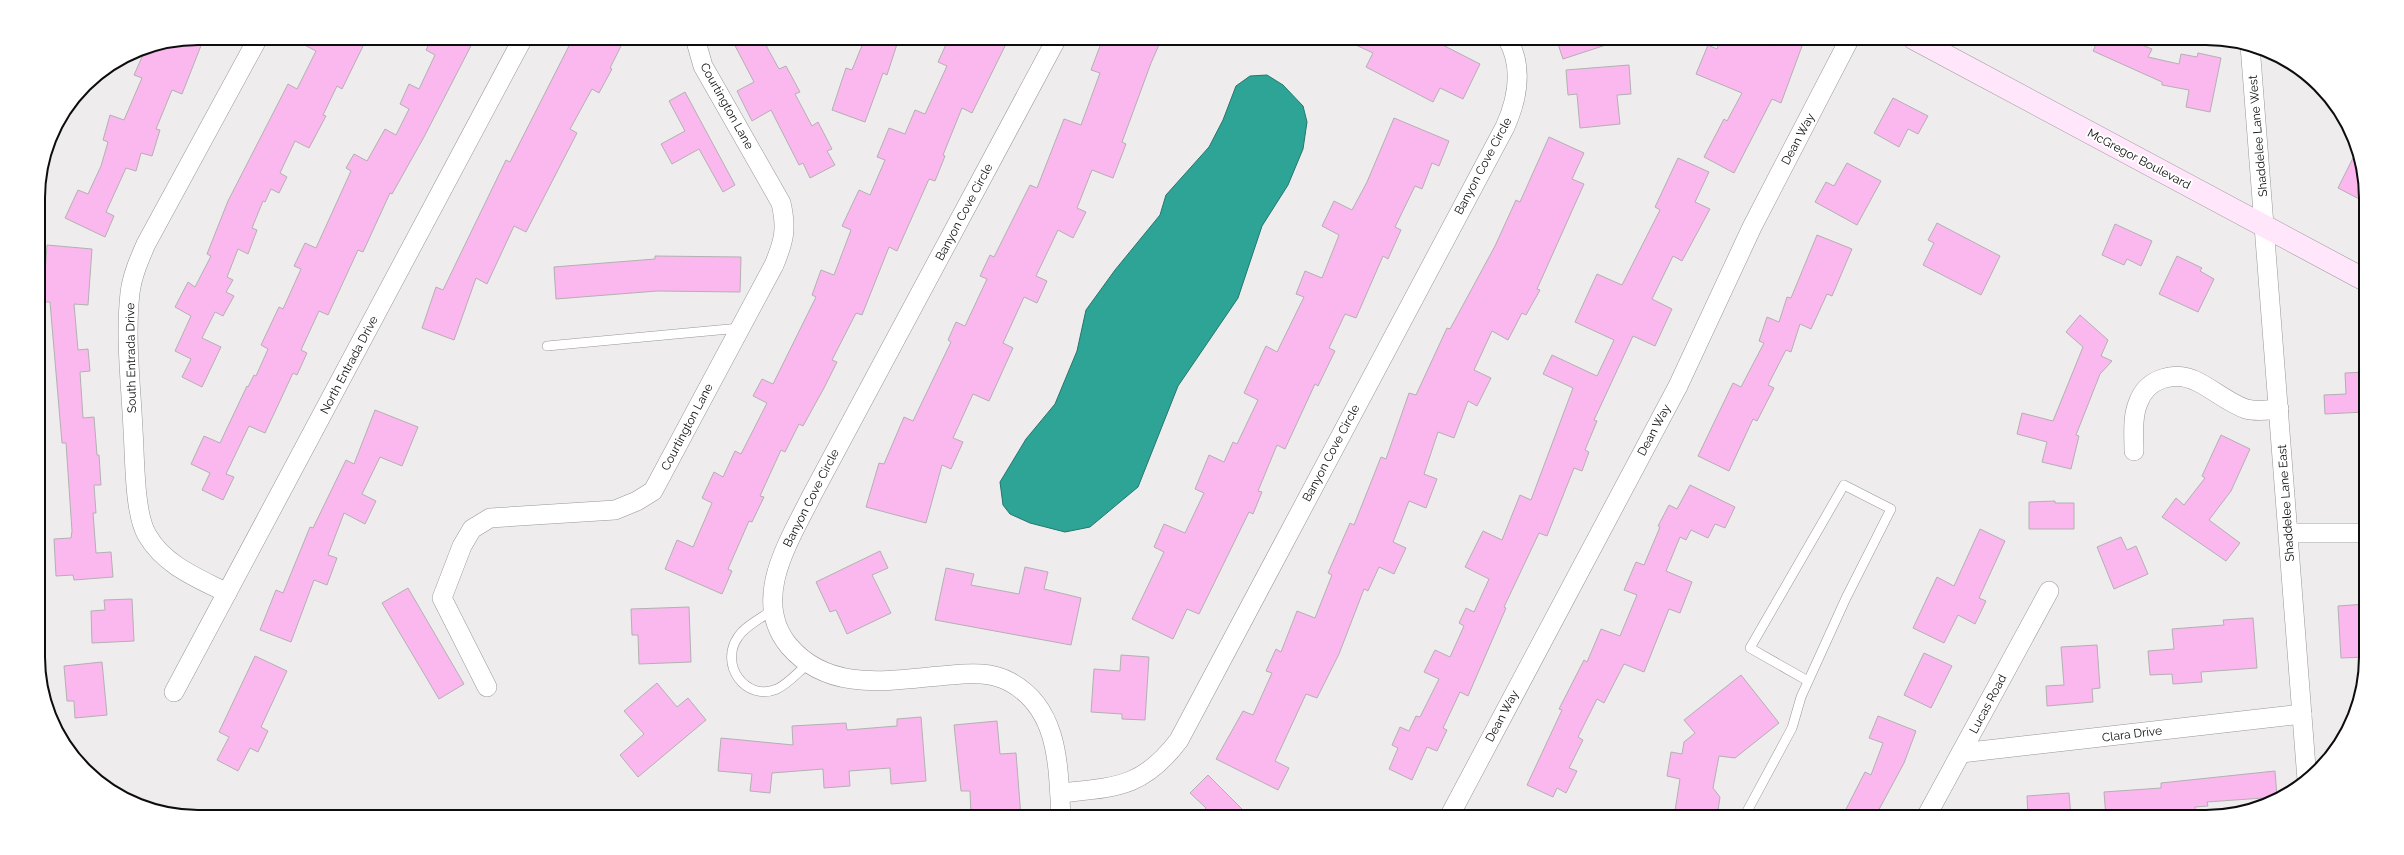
<svg xmlns="http://www.w3.org/2000/svg" width="2404" height="855" font-family="Raleway,sans-serif">
	<style>
		.water { fill: #2da496; stroke: #24776d }
		.building { fill: #fbb8ee; stroke: #b3b0b2 }
		.lines { fill: none; stroke-linecap: round; stroke-linejoin: round }
		.lane-casing { stroke: #999698; stroke-width: 10 }
		.street-casing { stroke: #999698; stroke-width: 20 }
		.secondary-casing { stroke: #999698; stroke-width: 23 }
		.lane { stroke: #fff; stroke-width: 9 }
		.street { stroke: #fff; stroke-width: 19 }
		.secondary { stroke: #ffe6fa; stroke-width: 22 }
		.labels { text-anchor: middle; stroke-width: 4; stroke-linejoin: round; paint-order: stroke }
		.street-label { font-size: 12px; fill: #0e0d0e; stroke: #fff }
		.rim { fill: none; stroke: #0e0d0e; stroke-width: 2 }
	</style>
	<rect width="100%" height="100%" fill="#efecee"/>
	<!-- water -->
	<path class="water" d="M 1267,75 L 1283,85 L 1303,106 L 1307,122 L 1303,149 L 1288,185 L 1262,226 L 1238,298 L 1178,386 L 1138,487 L 1090,527 L 1065,532 L 1030,523 L 1010,514 L 1003,505 L 1000,482 L 1026,439 L 1055,404 L 1077,351 L 1086,310 L 1115,270 L 1160,215 L 1166,195 L 1209,147 L 1223,120 L 1236,86 L 1250,76 Z"/>
	<!-- building -->
	<g class="building">
		<path d="M 198,38 L 204,38 L 182,94 L 172,90 L 156,129 L 160,130 L 152,156 L 141,153 L 136,171 L 126,168 L 106,212 L 114,216 L 105,237 L 65,218 L 78,190 L 88,194 L 101,166 L 108,142 L 103,140 L 110,115 L 124,120 L 142,78 L 134,75 L 146,48 Z"/>
		<path d="M 291,38 L 367,38 L 342,89 L 337,86 L 323,115 L 326,116 L 309,148 L 295,141 L 280,173 L 287,177 L 279,193 L 271,189 L 265,202 L 263,201 L 252,228 L 257,230 L 248,254 L 238,249 L 227,277 L 233,280 L 226,292 L 234,296 L 223,316 L 215,312 L 202,338 L 221,347 L 202,387 L 182,377 L 191,359 L 175,351 L 191,316 L 175,307 L 188,282 L 195,287 L 211,256 L 207,254 L 228,201 L 288,84 L 297,89 L 316,51 Z"/>
		<path d="M 432,38 L 475,38 L 424,137 L 392,194 L 390,193 L 363,252 L 358,250 L 328,315 L 319,311 L 301,350 L 307,353 L 297,375 L 293,373 L 265,433 L 249,426 L 226,474 L 234,477 L 223,500 L 202,490 L 210,473 L 191,464 L 204,436 L 220,443 L 247,386 L 248,387 L 254,375 L 256,376 L 268,349 L 261,345 L 279,307 L 283,309 L 301,269 L 294,266 L 305,243 L 316,248 L 351,171 L 346,168 L 354,154 L 367,161 L 385,129 L 396,135 L 409,109 L 400,104 L 409,84 L 419,89 L 435,55 L 426,50 Z"/>
		<path d="M 573,38 L 625,38 L 610,68 L 612,69 L 599,93 L 592,89 L 570,129 L 577,133 L 526,232 L 514,226 L 487,284 L 476,278 L 454,340 L 422,328 L 436,287 L 443,290 L 506,160 L 510,162 Z"/>
		<path d="M 731,38 L 762,38 L 779,69 L 786,66 L 800,92 L 795,94 L 812,126 L 818,122 L 832,149 L 827,151 L 835,165 L 810,178 L 803,163 L 799,165 L 771,110 L 752,121 L 737,91 L 754,82 Z"/>
		<path d="M 865,38 L 899,38 L 887,75 L 883,73 L 865,122 L 832,110 L 846,68 L 852,70 Z"/>
		<path d="M 949,38 L 1009,38 L 972,113 L 962,108 L 943,155 L 945,156 L 935,181 L 929,179 L 897,251 L 889,247 L 862,315 L 856,313 L 832,360 L 837,362 L 824,388 L 803,426 L 799,424 L 785,452 L 781,450 L 760,496 L 764,497 L 752,522 L 749,521 L 728,569 L 732,571 L 722,594 L 665,569 L 677,540 L 693,547 L 712,503 L 702,498 L 714,472 L 723,477 L 735,451 L 741,454 L 767,403 L 753,396 L 762,379 L 773,384 L 816,297 L 812,295 L 821,270 L 834,275 L 851,230 L 842,226 L 859,190 L 870,195 L 885,160 L 877,157 L 889,128 L 905,134 L 915,110 L 925,114 L 947,66 L 938,62 Z"/>
		<path d="M 1103,38 L 1162,38 L 1151,63 L 1122,142 L 1126,144 L 1113,178 L 1092,170 L 1077,208 L 1086,212 L 1073,238 L 1058,230 L 1036,276 L 1047,281 L 1037,303 L 1024,297 L 1003,343 L 1013,348 L 989,401 L 973,394 L 953,438 L 963,442 L 951,469 L 942,465 L 926,523 L 866,507 L 879,463 L 884,464 L 904,417 L 913,421 L 951,342 L 948,340 L 956,322 L 965,326 L 987,279 L 980,276 L 990,255 L 994,257 L 1030,185 L 1037,188 L 1064,119 L 1081,125 L 1100,73 L 1091,70 Z"/>
		<path d="M 1341,38 L 1429,38 L 1480,64 L 1463,99 L 1440,88 L 1433,102 L 1366,67 L 1373,53 Z"/>
		<path d="M 1556,38 L 1618,38 L 1618,41 L 1563,59 Z"/>
		<path d="M 1721,38 L 1755,38 L 1774,46 L 1777,38 L 1805,38 L 1781,103 L 1772,99 L 1734,173 L 1704,157 L 1724,119 L 1727,121 L 1742,93 L 1696,74 L 1708,45 L 1717,49 Z"/>
		<path d="M 2099,38 L 2145,38 L 2142,45 L 2152,49 L 2148,57 L 2179,64 L 2181,54 L 2197,57 L 2198,53 L 2221,58 L 2210,112 L 2186,107 L 2189,90 L 2162,85 L 2162,82 L 2093,51 Z"/>
		<path d="M 1629,65 L 1631,94 L 1617,95 L 1620,124 L 1580,128 L 1577,94 L 1568,95 L 1566,70 Z"/>
		<path d="M 685,92 L 735,185 L 723,192 L 699,149 L 672,164 L 661,144 L 685,131 L 669,101 Z"/>
		<path d="M 1893,98 L 1928,116 L 1918,134 L 1908,129 L 1899,147 L 1874,133 Z"/>
		<path d="M 1394,118 L 1449,141 L 1439,166 L 1432,163 L 1422,189 L 1415,186 L 1395,227 L 1401,230 L 1388,259 L 1383,256 L 1356,318 L 1345,314 L 1329,348 L 1335,351 L 1318,386 L 1315,384 L 1285,449 L 1277,445 L 1258,491 L 1262,492 L 1253,514 L 1249,512 L 1199,614 L 1187,609 L 1173,639 L 1132,619 L 1164,552 L 1154,547 L 1164,524 L 1185,533 L 1204,493 L 1195,489 L 1209,455 L 1224,462 L 1233,442 L 1237,444 L 1258,400 L 1244,393 L 1266,346 L 1277,352 L 1304,297 L 1296,294 L 1305,271 L 1322,278 L 1339,235 L 1322,226 L 1334,201 L 1352,210 L 1367,182 Z"/>
		<path d="M 1549,137 L 1584,153 L 1572,179 L 1584,184 L 1537,289 L 1540,290 L 1526,315 L 1522,313 L 1508,340 L 1492,331 L 1474,370 L 1491,378 L 1477,406 L 1468,401 L 1454,438 L 1438,432 L 1424,474 L 1437,479 L 1426,508 L 1409,501 L 1393,542 L 1406,548 L 1394,574 L 1379,567 L 1368,591 L 1364,589 L 1339,654 L 1317,698 L 1306,694 L 1275,761 L 1289,768 L 1278,790 L 1216,759 L 1243,711 L 1253,715 L 1272,673 L 1266,671 L 1276,649 L 1281,652 L 1297,611 L 1315,618 L 1332,575 L 1328,573 L 1350,523 L 1354,525 L 1381,457 L 1386,459 L 1409,393 L 1416,395 L 1447,328 L 1450,329 L 1495,246 L 1516,200 L 1520,202 Z"/>
		<path d="M 2357,150 L 2365,177 L 2365,202 L 2338,188 Z"/>
		<path d="M 1678,158 L 1709,172 L 1695,202 L 1710,209 L 1682,261 L 1673,256 L 1652,299 L 1672,309 L 1655,346 L 1633,336 L 1594,420 L 1597,421 L 1585,450 L 1589,452 L 1582,471 L 1574,468 L 1547,536 L 1539,533 L 1504,607 L 1506,608 L 1468,696 L 1460,692 L 1443,728 L 1447,730 L 1437,751 L 1427,747 L 1412,780 L 1389,769 L 1398,748 L 1392,745 L 1400,727 L 1409,731 L 1416,716 L 1420,717 L 1439,679 L 1424,672 L 1435,650 L 1450,657 L 1464,626 L 1459,623 L 1466,608 L 1474,612 L 1489,579 L 1465,567 L 1483,531 L 1502,540 L 1520,495 L 1531,500 L 1573,388 L 1543,374 L 1552,355 L 1597,376 L 1614,340 L 1575,322 L 1597,274 L 1622,285 L 1660,210 L 1655,207 Z"/>
		<path d="M 1847,163 L 1881,181 L 1857,225 L 1815,202 L 1826,182 L 1834,186 Z"/>
		<path d="M 1937,223 L 2000,256 L 1981,295 L 1923,265 L 1934,243 L 1928,240 Z"/>
		<path d="M 2115,224 L 2152,241 L 2141,266 L 2127,259 L 2124,265 L 2102,255 Z"/>
		<path d="M 1817,235 L 1852,249 L 1832,296 L 1827,294 L 1811,329 L 1800,324 L 1791,352 L 1786,350 L 1768,385 L 1774,388 L 1757,421 L 1753,419 L 1729,471 L 1698,456 L 1733,383 L 1741,387 L 1764,343 L 1759,341 L 1767,317 L 1779,322 L 1787,297 L 1791,298 Z"/>
		<path d="M 47,245 L 92,249 L 88,305 L 74,304 L 78,350 L 88,349 L 90,371 L 80,372 L 83,418 L 94,417 L 97,455 L 99,455 L 101,485 L 94,485 L 96,513 L 93,513 L 96,553 L 111,552 L 113,577 L 74,580 L 73,575 L 56,576 L 54,539 L 71,538 L 72,531 L 66,443 L 62,443 L 50,302 L 43,302 Z"/>
		<path d="M 655,256 L 741,257 L 740,292 L 657,291 L 556,299 L 554,267 L 655,259 Z"/>
		<path d="M 2177,256 L 2202,268 L 2200,271 L 2214,279 L 2198,312 L 2159,294 Z"/>
		<path d="M 2080,315 L 2108,340 L 2101,356 L 2112,361 L 2100,374 L 2076,435 L 2079,436 L 2071,469 L 2042,462 L 2047,442 L 2017,434 L 2022,413 L 2053,421 L 2083,347 L 2066,332 Z"/>
		<path d="M 2365,372 L 2365,412 L 2325,414 L 2324,395 L 2346,394 L 2345,373 Z"/>
		<path d="M 375,410 L 418,427 L 402,466 L 380,457 L 362,494 L 376,501 L 365,524 L 344,513 L 328,555 L 337,558 L 327,585 L 314,580 L 291,642 L 260,630 L 276,590 L 283,593 L 310,527 L 313,528 L 346,460 L 354,464 Z"/>
		<path d="M 2221,435 L 2250,449 L 2231,491 L 2209,520 L 2240,543 L 2226,561 L 2162,517 L 2176,498 L 2184,505 L 2205,478 L 2202,476 Z"/>
		<path d="M 1690,485 L 1735,507 L 1725,528 L 1715,524 L 1708,538 L 1691,530 L 1686,540 L 1680,537 L 1666,571 L 1692,582 L 1680,613 L 1669,609 L 1644,672 L 1624,664 L 1604,703 L 1597,699 L 1578,737 L 1583,740 L 1569,768 L 1577,771 L 1566,793 L 1557,788 L 1553,797 L 1527,785 L 1562,710 L 1559,709 L 1584,660 L 1587,662 L 1601,629 L 1620,636 L 1637,595 L 1624,590 L 1636,562 L 1644,565 L 1660,527 L 1658,526 L 1669,505 L 1677,509 Z"/>
		<path d="M 2055,501 L 2055,503 L 2074,503 L 2074,529 L 2029,529 L 2029,502 Z"/>
		<path d="M 1980,529 L 2005,541 L 1979,598 L 1986,601 L 1975,624 L 1958,615 L 1944,643 L 1913,628 L 1937,577 L 1954,586 Z"/>
		<path d="M 2121,537 L 2127,550 L 2136,546 L 2148,574 L 2114,589 L 2097,547 Z"/>
		<path d="M 880,551 L 888,568 L 872,575 L 891,613 L 847,634 L 836,610 L 830,612 L 816,582 Z"/>
		<path d="M 1025,567 L 1048,572 L 1044,589 L 1081,598 L 1071,645 L 935,620 L 946,568 L 974,574 L 971,585 L 1019,594 Z"/>
		<path d="M 408,588 L 464,684 L 439,699 L 382,603 Z"/>
		<path d="M 132,599 L 134,641 L 92,643 L 91,611 L 105,610 L 104,600 Z"/>
		<path d="M 2366,604 L 2366,657 L 2341,658 L 2338,606 Z"/>
		<path d="M 689,607 L 691,662 L 639,664 L 638,635 L 632,635 L 631,609 Z"/>
		<path d="M 2253,618 L 2257,668 L 2201,672 L 2202,682 L 2173,684 L 2172,674 L 2150,675 L 2148,651 L 2174,649 L 2172,629 L 2224,625 L 2223,620 Z"/>
		<path d="M 2097,645 L 2100,688 L 2092,689 L 2093,702 L 2047,706 L 2046,686 L 2064,685 L 2061,647 Z"/>
		<path d="M 1924,653 L 1952,666 L 1931,708 L 1904,695 Z"/>
		<path d="M 1121,655 L 1149,657 L 1145,720 L 1122,719 L 1122,714 L 1091,712 L 1094,669 L 1120,671 Z"/>
		<path d="M 255,656 L 287,671 L 261,727 L 268,731 L 258,752 L 250,748 L 238,771 L 217,760 L 229,737 L 219,732 Z"/>
		<path d="M 102,662 L 107,715 L 75,718 L 74,701 L 67,701 L 64,666 Z"/>
		<path d="M 1741,675 L 1779,723 L 1735,758 L 1719,756 L 1713,788 L 1720,797 L 1717,817 L 1674,817 L 1680,779 L 1667,776 L 1671,752 L 1682,754 L 1684,742 L 1695,733 L 1684,720 Z"/>
		<path d="M 657,683 L 677,707 L 688,698 L 706,720 L 638,777 L 620,755 L 644,734 L 624,711 Z"/>
		<path d="M 1878,716 L 1916,731 L 1904,763 L 1875,817 L 1842,817 L 1865,772 L 1871,775 L 1883,743 L 1869,738 Z"/>
		<path d="M 921,717 L 926,781 L 891,784 L 890,768 L 849,771 L 850,786 L 824,788 L 823,769 L 772,773 L 770,793 L 750,791 L 752,774 L 718,771 L 721,738 L 793,745 L 792,726 L 846,723 L 847,730 L 897,726 L 897,719 Z"/>
		<path d="M 997,721 L 1000,754 L 1016,753 L 1021,817 L 971,817 L 970,791 L 961,791 L 954,725 Z"/>
		<path d="M 2275,771 L 2277,797 L 2207,802 L 2208,806 L 2195,807 L 2196,817 L 2106,817 L 2104,792 L 2161,788 L 2161,783 Z"/>
		<path d="M 1208,775 L 1250,817 L 1197,817 L 1206,808 L 1190,793 Z"/>
		<path d="M 2069,793 L 2071,817 L 2028,817 L 2027,796 Z"/>
	</g>
	<g class="lines">
		<!-- lane casing -->
		<g class="lane-casing">
			<g id="lane">
				<path d="M 547,346 L 740,328"/>
				<path d="M 774,609 C 763,617 745,626 738,637 C 719,664 745,702 777,689 C 788,684 799,671 808,664"/>
				<path d="M 1744,817 L 1792,728 L 1801,697 L 1846,598 L 1891,509 L 1844,485 L 1750,648 L 1808,681"/>
			</g>
		</g>
		<!-- street casing -->
		<g class="street-casing">
			<g id="street">
				<path d="M 1057,38 L 812,495 C 790,540 750,599 789,646 C 831,695 895,679 951,675 C 971,673 992,672 1010,682 C 1060,709 1058,768 1061,817"/>
				<path d="M 2250,45 L 2307,780"/>
				<path d="M 2134,451 C 2134,436 2132,418 2138,403 C 2147,378 2175,370 2198,382 C 2214,390 2229,403 2246,409 C 2257,412 2268,410 2279,409"/>
				<path d="M 2289,533 L 2366,533"/>
				<path d="M 227,593 C 198,578 165,566 147,535 C 134,513 135,458 133,430 C 131,385 125,338 130,293 C 132,276 139,260 146,244 L 258,38"/>
				<path d="M 487,687 L 442,598 L 462,546 L 472,529 L 490,518 L 615,510 L 637,501 L 653,491 L 774,265 C 784,241 787,229 781,203 L 703,66 L 695,38"/>
				<path d="M 174,692 L 523,38"/>
				<path d="M 1961,753 L 2302,714"/>
				<path d="M 1060,793 C 1116,787 1143,788 1179,740 L 1505,127 C 1518,98 1524,67 1507,38"/>
				<path d="M 1449,817 L 1678,386 L 1752,227 L 1850,38"/>
				<path d="M 1926,817 L 2049,591"/>
			</g>
		</g>
		<!-- secondary casing -->
		<g class="secondary-casing">
			<path id="secondary" d="M 1913,38 L 2365,280"/>
		</g>
		<!-- lane -->
		<use href="#lane" class="lane"/>
		<!-- street -->
		<use href="#street" class="street"/>
		<!-- secondary -->
		<use href="#secondary" class="secondary"/>
	</g>
	<g class="labels">
		<!-- street labels -->
		<g class="street-label">
			<text transform="translate(727 106) rotate(61)" y="4">Courtington Lane</text>
			<text transform="translate(2258 136) rotate(-95)" y="4">Shaddelee Lane West</text>
			<text transform="translate(1798 139) rotate(-62)" y="4">Dean Way</text>
			<text transform="translate(2139 159) rotate(28)" y="4">McGregor Boulevard</text>
			<text transform="translate(1483 166) rotate(-62)" y="4">Banyon Cove Circle</text>
			<text transform="translate(964 212) rotate(-62)" y="4">Banyon Cove Circle</text>
			<text transform="translate(131 358) rotate(-91)" y="4">South Entrada Drive</text>
			<text transform="translate(349 365) rotate(-62)" y="4">North Entrada Drive</text>
			<text transform="translate(687 427) rotate(-62)" y="4">Courtington Lane</text>
			<text transform="translate(1654 430) rotate(-62)" y="4">Dean Way</text>
			<text transform="translate(1331 453) rotate(-62)" y="4">Banyon Cove Circle</text>
			<text transform="translate(811 498) rotate(-63)" y="4">Banyon Cove Circle</text>
			<text transform="translate(2286 503) rotate(-94)" y="4">Shaddelee Lane East</text>
			<text transform="translate(1988 704) rotate(-62)" y="4">Lucas Road</text>
			<text transform="translate(1502 716) rotate(-62)" y="4">Dean Way</text>
			<text transform="translate(2132 734) rotate(-7)" y="4">Clara Drive</text>
		</g>
	</g>
	<!-- crop -->
	<path d="M0 0H2404V855H0ZM198 45H2206A153 153 0 0 1 2359 198V657A153 153 0 0 1 2206 810H198A153 153 0 0 1 45 657V198A153 153 0 0 1 198 45Z" fill="#fff" fill-rule="evenodd"/>
	<path class="rim" d="M198 45H2206A153 153 0 0 1 2359 198V657A153 153 0 0 1 2206 810H198A153 153 0 0 1 45 657V198A153 153 0 0 1 198 45Z"/>
</svg>
